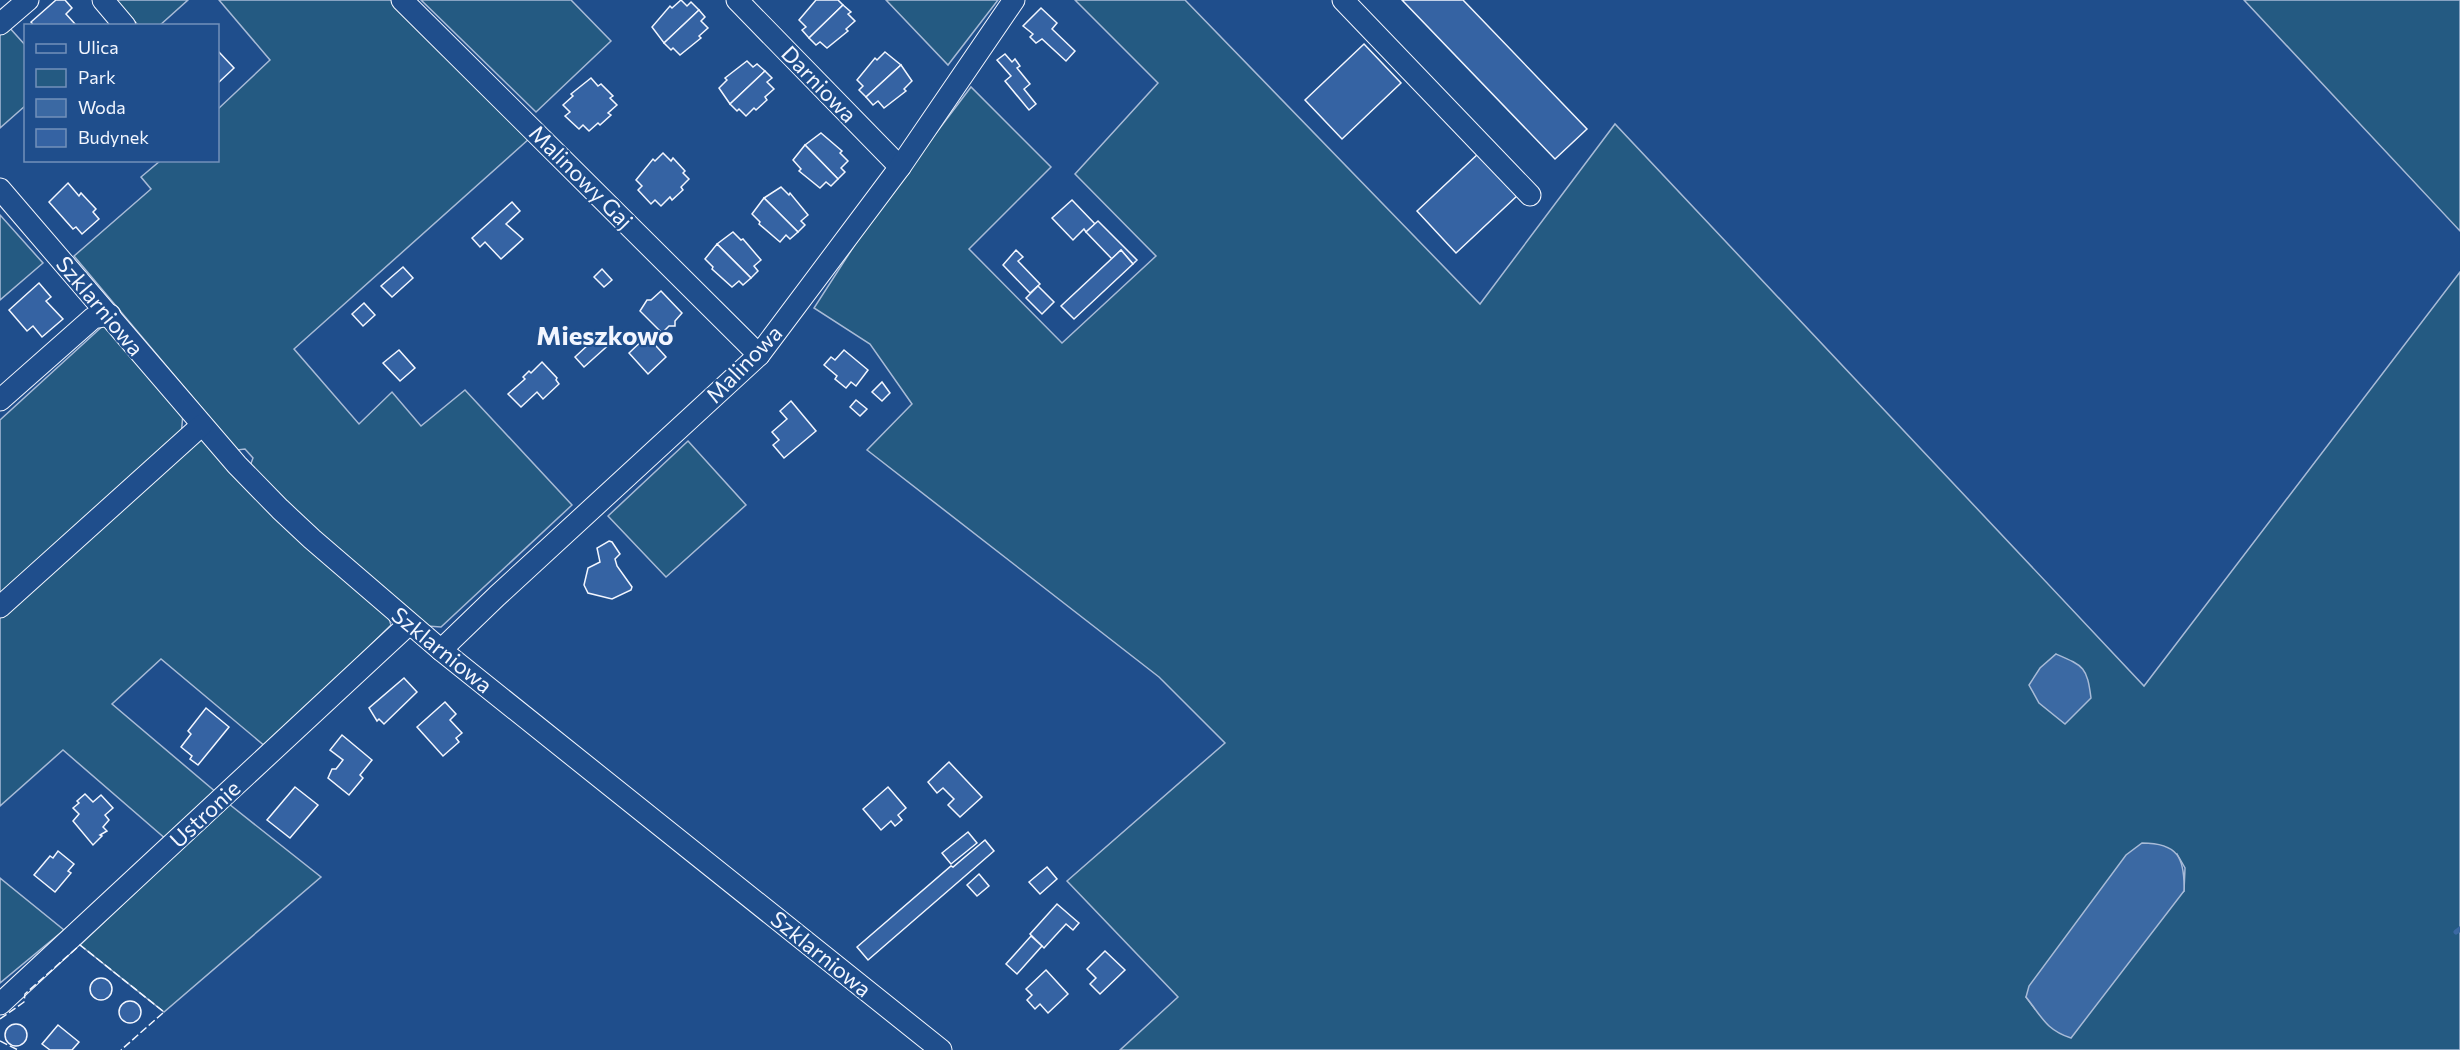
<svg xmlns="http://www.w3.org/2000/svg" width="2460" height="1050" font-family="Commissioner,sans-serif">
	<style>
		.green { fill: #245a82; stroke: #a8bbd7; stroke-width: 1.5; fill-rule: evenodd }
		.water { fill: #3b69a3; stroke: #a8bbd7; stroke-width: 1.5 }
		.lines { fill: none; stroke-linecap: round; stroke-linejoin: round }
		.stream { stroke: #3b69a3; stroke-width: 5 }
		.building { fill: #3563a3; stroke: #f2f6ff; stroke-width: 1.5 }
		.minor-casing { stroke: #f2f6ff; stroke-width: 23 }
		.minor { stroke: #1f4e8c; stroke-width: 21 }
		.fence { stroke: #f2f6ff; stroke-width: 1.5; stroke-dasharray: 8 3; stroke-linecap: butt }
		.labels { text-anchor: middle; stroke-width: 4.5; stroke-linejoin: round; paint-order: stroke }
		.street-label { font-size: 22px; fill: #f2f6ff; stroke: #1f4e8c }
		.quarter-label { font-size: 26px; font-weight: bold; fill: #f2f6ff; stroke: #1f4e8c }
	</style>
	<rect width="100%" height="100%" fill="#1f4e8c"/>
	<!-- green -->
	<g class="green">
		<path d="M 115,0 L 188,0 L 159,26 L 138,25 Z"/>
		<path d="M 219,0 L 392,0 L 530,138 L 294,349 L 359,424 L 392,392 L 421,426 L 465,390 L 572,505 L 441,627 L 427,626 L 308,526 L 250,466 L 253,458 L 245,449 L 237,450 L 74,256 L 151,189 L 141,177 L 160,161 L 218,160 L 218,109 L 270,60 Z"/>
		<path d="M 421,0 L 571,0 L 611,41 L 536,112 Z"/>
		<path d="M 886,0 L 998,0 L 948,65 Z"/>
		<path d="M 1075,0 L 1185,0 L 1480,304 L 1615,124 L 2144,686 L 2460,272 L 2460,1050 L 1120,1050 L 1178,997 L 1067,881 L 1225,743 L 1159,677 L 867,450 L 912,404 L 870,344 L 814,308 L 876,212 L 971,87 L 1051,167 L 969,249 L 1062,343 L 1156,256 L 1075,174 L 1158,83 ZM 2177,854 L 2185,868 L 2184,891 L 2035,1009 L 2026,997 Z"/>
		<path d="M 2244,0 L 2460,0 L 2460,231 Z"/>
		<path d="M 8,26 L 26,46 L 25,106 L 0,128 L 0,33 Z"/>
		<path d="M 0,215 L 43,263 L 0,300 Z"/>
		<path d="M 106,323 L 183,413 L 181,437 L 0,600 L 0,420 Z"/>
		<path d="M 201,436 L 386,609 L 391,625 L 266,747 L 161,659 L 112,704 L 217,793 L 167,840 L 63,750 L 0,806 L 0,616 Z"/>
		<path d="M 688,441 L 746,505 L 666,577 L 608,516 Z"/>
		<path d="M 229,804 L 321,877 L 164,1012 L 80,945 Z"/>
		<path d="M 0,878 L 64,930 L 0,983 Z"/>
	</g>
	<!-- water -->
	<g class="water">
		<path d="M 2056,654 C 2084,666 2087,667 2091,698 L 2065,724 L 2039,703 L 2029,685 L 2040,668 Z"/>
		<path d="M 2142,843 C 2178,843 2185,858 2184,891 L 2071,1038 C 2046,1030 2042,1017 2026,997 L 2029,986 L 2126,855 Z"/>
	</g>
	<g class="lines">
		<!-- stream -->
		<path class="stream" d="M 2456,932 L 2460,929"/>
	</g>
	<!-- building -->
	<g class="building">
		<path d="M 56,0 L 65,0 L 72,8 L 66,14 L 76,25 L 34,26 L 31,22 Z"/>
		<path d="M 681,0 L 687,6 L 691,2 L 699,10 L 664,43 L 652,27 L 670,6 L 672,8 Z"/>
		<path d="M 816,0 L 838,0 L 843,5 L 809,38 L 802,30 L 806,27 L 799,20 Z"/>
		<path d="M 1402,0 L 1463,0 L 1587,129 L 1555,159 Z"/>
		<path d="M 843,5 L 851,12 L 848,14 L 855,21 L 846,29 L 848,31 L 827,48 L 820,42 L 816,45 L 809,38 Z"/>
		<path d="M 1041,8 L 1057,23 L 1052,29 L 1075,51 L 1066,61 L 1042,39 L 1036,43 L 1030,37 L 1033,34 L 1023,26 Z"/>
		<path d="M 699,10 L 705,17 L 701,21 L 708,28 L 699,36 L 701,38 L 680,55 L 673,48 L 671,50 L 664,43 Z"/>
		<path d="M 1364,44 L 1401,83 L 1342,139 L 1305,100 Z"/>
		<path d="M 218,51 L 234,68 L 218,83 Z"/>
		<path d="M 885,52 L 901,65 L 866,97 L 859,90 L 863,86 L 857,80 L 875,58 L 877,60 Z"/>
		<path d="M 1005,54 L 1012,62 L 1015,59 L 1020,66 L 1017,68 L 1030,84 L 1024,89 L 1036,104 L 1029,110 L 1005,81 L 1011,76 L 997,60 Z"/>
		<path d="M 747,61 L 753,67 L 757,64 L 765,71 L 730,104 L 719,88 L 727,80 L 725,78 Z"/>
		<path d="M 901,65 L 912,81 L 904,89 L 906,91 L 884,108 L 878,101 L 873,105 L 866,97 Z"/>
		<path d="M 765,71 L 772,78 L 767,82 L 774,89 L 765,97 L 767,100 L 756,110 L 754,108 L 746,116 L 739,109 L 737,111 L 730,104 Z"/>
		<path d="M 591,78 L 598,86 L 601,84 L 613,96 L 610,98 L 617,105 L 608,113 L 611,115 L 600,125 L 598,123 L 589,131 L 583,125 L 579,129 L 565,116 L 570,112 L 563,105 L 573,96 L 571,94 Z"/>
		<path d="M 821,133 L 842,151 L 840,153 L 848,161 L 841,168 L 845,172 L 838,179 L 805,145 Z"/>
		<path d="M 805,145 L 838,179 L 831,186 L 826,182 L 820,188 L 799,171 L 801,169 L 793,160 Z"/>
		<path d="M 663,153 L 671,161 L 673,158 L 685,171 L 683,173 L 689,179 L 681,187 L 683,190 L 672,200 L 670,197 L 661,206 L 655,200 L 651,204 L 638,190 L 642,186 L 636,180 L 653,159 L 655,161 Z"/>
		<path d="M 1479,153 L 1518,195 L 1456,253 L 1417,211 Z"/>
		<path d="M 68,183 L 79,196 L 81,193 L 96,209 L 93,212 L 99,219 L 82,234 L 76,227 L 73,229 L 49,202 Z"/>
		<path d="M 781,187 L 789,195 L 790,193 L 808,215 L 801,221 L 805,225 L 798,232 L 764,198 Z"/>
		<path d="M 764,198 L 798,232 L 790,239 L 786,235 L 780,242 L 759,224 L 760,222 L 752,214 Z"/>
		<path d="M 1072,200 L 1095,224 L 1086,232 L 1084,229 L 1073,240 L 1052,218 Z"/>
		<path d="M 512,202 L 520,211 L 506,224 L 523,239 L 501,259 L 485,242 L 480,247 L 472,238 Z"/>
		<path d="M 1098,221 L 1137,260 L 1133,264 L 1121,250 L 1112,259 L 1086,232 Z"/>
		<path d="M 733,232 L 741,240 L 743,239 L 761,260 L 754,266 L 758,271 L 751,278 L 717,244 Z"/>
		<path d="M 717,244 L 751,278 L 743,285 L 739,281 L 732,287 L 712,269 L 713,267 L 705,259 Z"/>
		<path d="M 1016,250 L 1023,257 L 1018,261 L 1040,284 L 1030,293 L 1003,265 Z"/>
		<path d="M 1121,250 L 1133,264 L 1074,319 L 1061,306 Z"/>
		<path d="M 403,267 L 413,278 L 392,297 L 381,286 Z"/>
		<path d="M 602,269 L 612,280 L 604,287 L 594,277 Z"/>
		<path d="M 39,283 L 51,297 L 46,301 L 63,319 L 42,337 L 33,326 L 27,331 L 9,310 Z"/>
		<path d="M 1038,286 L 1054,302 L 1042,314 L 1026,298 Z"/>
		<path d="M 661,291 L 682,313 L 675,321 L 675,326 L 669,326 L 662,333 L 640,311 L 647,300 L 651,300 Z"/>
		<path d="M 364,303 L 375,315 L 363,326 L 352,314 Z"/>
		<path d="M 603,331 L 613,341 L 584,367 L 575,357 Z"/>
		<path d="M 647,336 L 666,357 L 648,374 L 629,353 Z"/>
		<path d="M 399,350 L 415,368 L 400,381 L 383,363 Z"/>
		<path d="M 844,350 L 868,370 L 856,386 L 851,382 L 846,388 L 835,379 L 837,376 L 824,365 L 831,357 L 835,360 Z"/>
		<path d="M 542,362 L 557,378 L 556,380 L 559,384 L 543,399 L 537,392 L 521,407 L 508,394 L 525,379 L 523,377 L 529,371 L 531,373 Z"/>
		<path d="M 882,382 L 890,393 L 882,401 L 872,392 Z"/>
		<path d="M 856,400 L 867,409 L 860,416 L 850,407 Z"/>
		<path d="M 791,401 L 816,431 L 784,458 L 773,445 L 779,440 L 772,432 L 787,419 L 780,411 Z"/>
		<path d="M 609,541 L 612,542 L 620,554 L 615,559 L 617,566 L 632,587 L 631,590 L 612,599 L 588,593 L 584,585 L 588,568 L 600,562 L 597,548 Z"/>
		<path d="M 404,678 L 417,692 L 384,724 L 379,719 L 377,721 L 369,708 Z"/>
		<path d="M 445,702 L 456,714 L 450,720 L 462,733 L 456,738 L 459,742 L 443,756 L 417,727 Z"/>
		<path d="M 206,708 L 229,727 L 198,765 L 190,759 L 192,756 L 181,747 L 191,734 L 188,731 Z"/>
		<path d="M 342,735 L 372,760 L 360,775 L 363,778 L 349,795 L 328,778 L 332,769 L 336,769 L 343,760 L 330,750 Z"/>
		<path d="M 949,762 L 982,797 L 960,817 L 948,805 L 954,799 L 943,788 L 937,793 L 928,782 Z"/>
		<path d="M 295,787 L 318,805 L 290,838 L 267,820 Z"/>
		<path d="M 888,787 L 906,808 L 898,815 L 902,820 L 895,826 L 891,821 L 881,830 L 863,809 Z"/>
		<path d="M 85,794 L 93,802 L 101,795 L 113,808 L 105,815 L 109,820 L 103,827 L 107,831 L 100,835 L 102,836 L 93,845 L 73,821 L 79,814 L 73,808 L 79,803 L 77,801 Z"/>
		<path d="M 968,832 L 977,843 L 951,864 L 942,853 Z"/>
		<path d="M 985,840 L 994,851 L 868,960 L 857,947 L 951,866 L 953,867 Z"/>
		<path d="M 58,851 L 74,864 L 68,871 L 71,873 L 55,892 L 34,875 L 50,856 L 53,858 Z"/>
		<path d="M 1047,867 L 1057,879 L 1040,894 L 1029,882 Z"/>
		<path d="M 979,874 L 989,886 L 977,896 L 967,885 Z"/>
		<path d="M 1057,904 L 1079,923 L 1073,930 L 1066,924 L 1044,948 L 1030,934 Z"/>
		<path d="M 1031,936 L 1042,946 L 1017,974 L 1006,964 Z"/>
		<path d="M 1105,951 L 1125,970 L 1100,994 L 1090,984 L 1096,978 L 1087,969 Z"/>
		<path d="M 1046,970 L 1068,994 L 1048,1013 L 1040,1004 L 1035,1009 L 1027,1000 L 1032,995 L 1026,989 Z"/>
		<circle cx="101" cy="989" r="11"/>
		<circle cx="130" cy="1012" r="11"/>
		<circle cx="16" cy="1035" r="11"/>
		<path d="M 58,1025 L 79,1042 L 72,1050 L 50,1050 L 42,1044 Z"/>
	</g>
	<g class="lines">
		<!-- minor casing -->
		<g class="minor-casing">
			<g id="minor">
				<path d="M 103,0 L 125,26"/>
				<path d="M 402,0 L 759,355"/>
				<path d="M 737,0 L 900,167"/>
				<path d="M 1343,0 L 1530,195"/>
				<path d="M 0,24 L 28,0"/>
				<path d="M 0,189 L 237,465 L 280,509 L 312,539 L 441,650 L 941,1050"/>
				<path d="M 0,400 L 93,318 L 110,315"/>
				<path d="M 0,607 L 202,425"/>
				<path d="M 441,650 L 497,596 L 759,355 L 900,167 L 1014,0"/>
				<path d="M 0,1004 L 409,624"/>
			</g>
		</g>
		<!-- minor -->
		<use href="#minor" class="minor"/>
		<!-- fence -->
		<g class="fence">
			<path d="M 0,1019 L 24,1002 L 25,994 L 80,945 L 164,1012 L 121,1050"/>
			<path d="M 0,1041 L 18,1050"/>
		</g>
	</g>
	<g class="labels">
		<!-- street labels -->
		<g class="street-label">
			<text transform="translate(819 84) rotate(46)" y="8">Darniowa</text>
			<text transform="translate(581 177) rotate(45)" y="8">Malinowy Gaj</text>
			<text transform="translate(100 306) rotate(50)" y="8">Szklarniowa</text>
			<text transform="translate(744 364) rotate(-46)" y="8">Malinowa</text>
			<text transform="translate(442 650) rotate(39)" y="8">Szklarniowa</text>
			<text transform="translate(205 814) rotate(-43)" y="8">Ustronie</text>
			<text transform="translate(821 954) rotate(39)" y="8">Szklarniowa</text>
		</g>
		<!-- quarter labels -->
		<g class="quarter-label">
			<text x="605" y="345">Mieszkowo</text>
		</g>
	</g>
	<!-- legend -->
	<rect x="24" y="24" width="195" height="138" fill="#1f4e8c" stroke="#7391ba" stroke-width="1.5"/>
	<rect x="36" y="44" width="30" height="9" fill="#1f4e8c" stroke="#7391ba" stroke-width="1.5"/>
	<text x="78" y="54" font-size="18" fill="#f2f6ff">Ulica</text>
	<rect x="36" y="69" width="30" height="18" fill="#245a82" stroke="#7391ba" stroke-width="1.5"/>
	<text x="78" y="84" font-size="18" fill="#f2f6ff">Park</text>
	<rect x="36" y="99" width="30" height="18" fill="#3b69a3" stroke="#7391ba" stroke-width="1.5"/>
	<text x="78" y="114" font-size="18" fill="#f2f6ff">Woda</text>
	<rect x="36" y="129" width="30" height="18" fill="#3563a3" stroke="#7391ba" stroke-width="1.5"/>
	<text x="78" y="144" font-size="18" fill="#f2f6ff">Budynek</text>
</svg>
